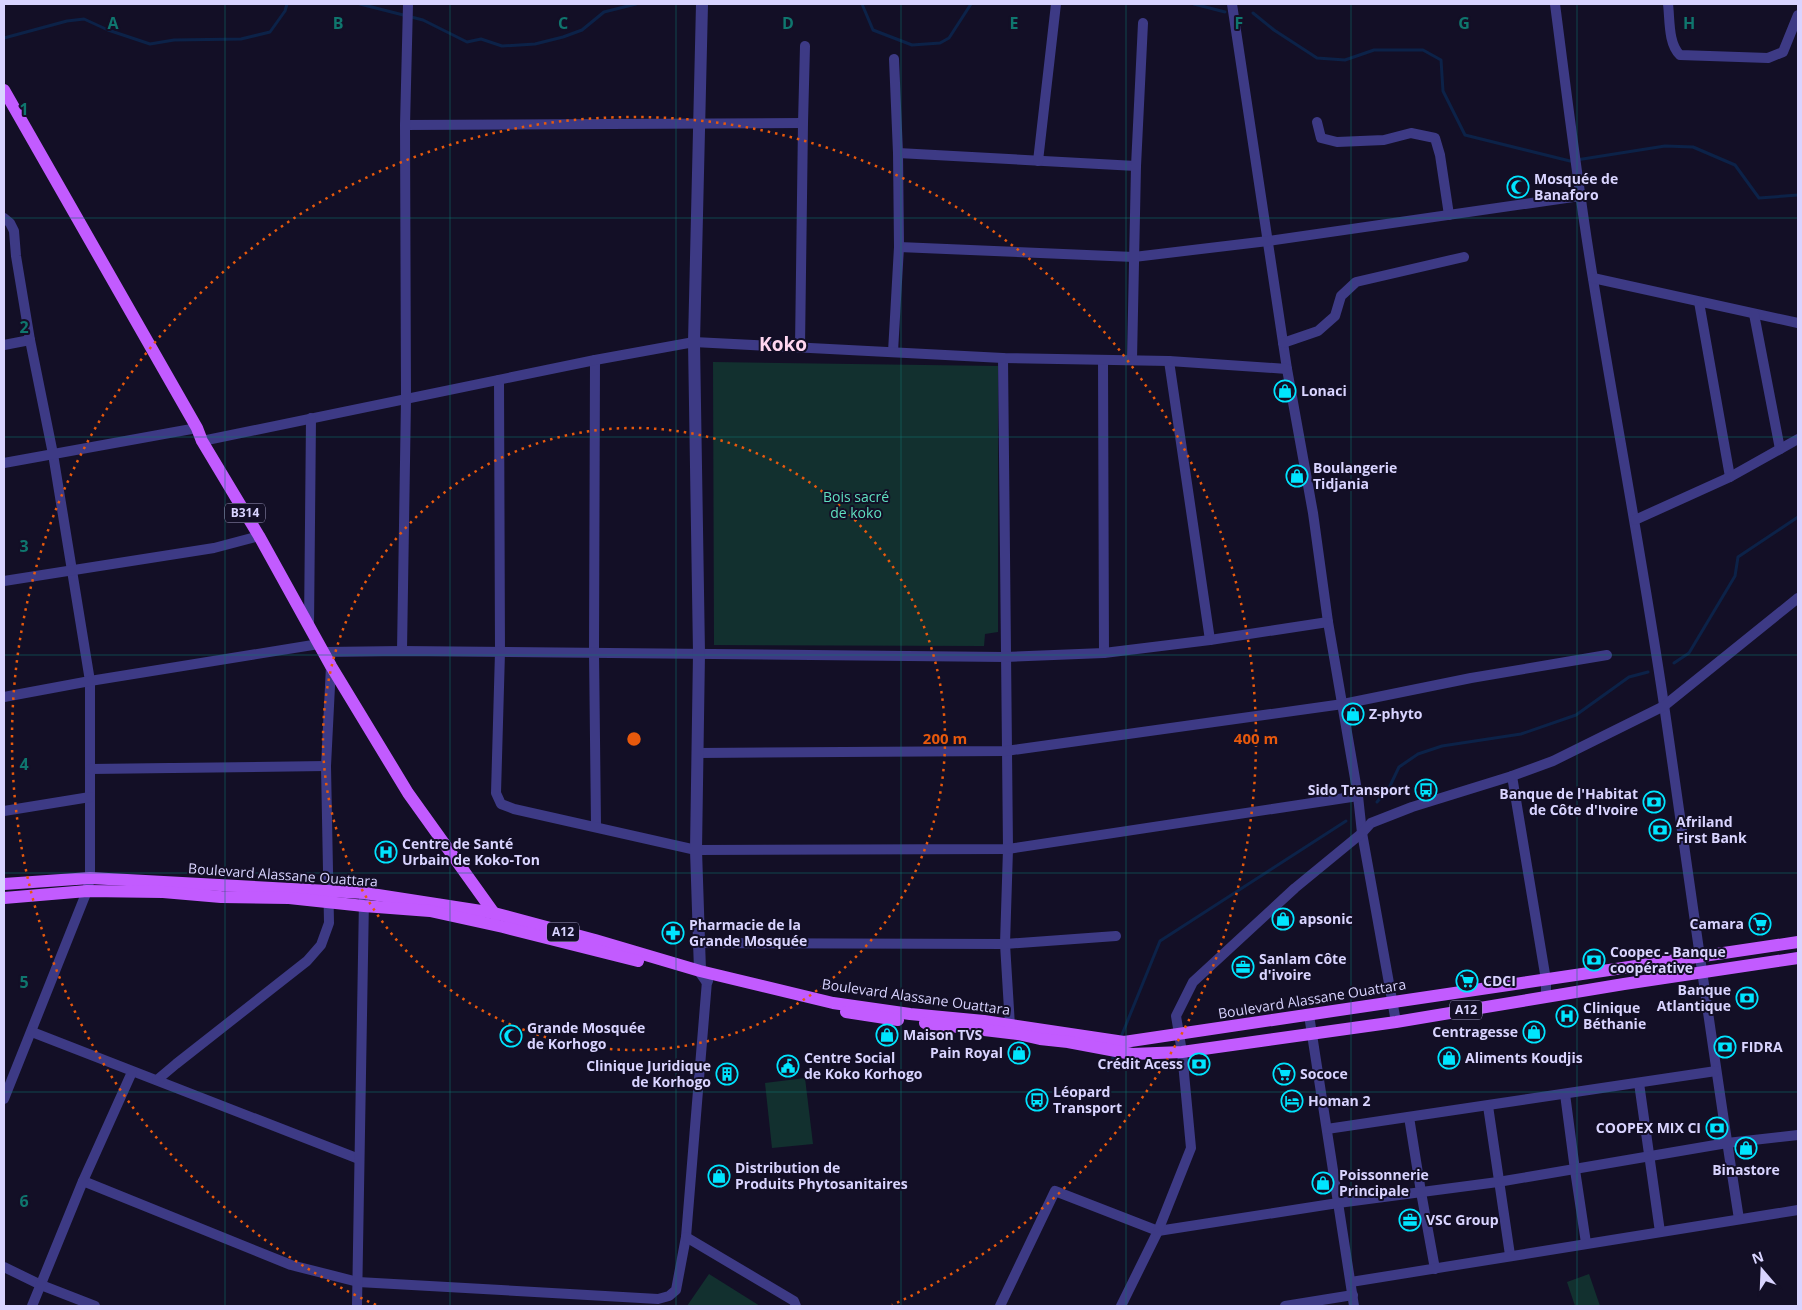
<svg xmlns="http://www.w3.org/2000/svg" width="1802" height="1310" font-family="'Open Sans',sans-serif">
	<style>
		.green { fill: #12302f }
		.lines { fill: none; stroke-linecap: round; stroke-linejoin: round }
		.stream { stroke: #0c2248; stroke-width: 3 }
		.minor { stroke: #3d3a85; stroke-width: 10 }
		.tertiary { stroke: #3d3a85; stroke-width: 12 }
		.primary { stroke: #c25bff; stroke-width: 12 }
		.grid { fill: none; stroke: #0f766e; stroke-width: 1; stroke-opacity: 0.55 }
		.ring { fill: none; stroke: #e8590c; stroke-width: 2.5; stroke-dasharray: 2.5 5 }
		.labels { text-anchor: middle; stroke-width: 4; stroke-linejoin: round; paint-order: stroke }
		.shield { fill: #130f26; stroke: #9e99be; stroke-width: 1 }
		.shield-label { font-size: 12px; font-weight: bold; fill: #d9d4ff }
		.poi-label { font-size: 14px; font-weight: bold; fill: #d9d4ff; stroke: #130f26; text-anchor: start }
		.park-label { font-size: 14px; fill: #5fe0c0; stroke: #130f26 }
		.street-label { font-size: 14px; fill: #d9d4ff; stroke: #130f26 }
		.district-label { font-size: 19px; font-weight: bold; fill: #ffd6f0; stroke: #130f26 }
		.grid-label { font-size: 16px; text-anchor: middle; font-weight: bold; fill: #0f766e; stroke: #130f26; stroke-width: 4; stroke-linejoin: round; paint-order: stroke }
		.centre { fill: #e8590c; stroke: #130f26; stroke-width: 2.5 }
		.ring-label { font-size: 15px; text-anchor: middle; font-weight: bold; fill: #e8590c; stroke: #130f26; stroke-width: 4; stroke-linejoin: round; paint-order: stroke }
	</style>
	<rect width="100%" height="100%" fill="#130f26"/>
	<!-- green -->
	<g class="green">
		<path d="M 713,362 L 998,366 L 998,632 L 985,634 L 984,646 L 714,645 Z"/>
		<path d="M 805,1078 L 813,1144 L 772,1148 L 765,1083 Z"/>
		<path d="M 709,1274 L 760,1306 L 687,1306 Z"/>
		<path d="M 1589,1274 L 1600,1306 L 1575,1306 L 1567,1282 Z"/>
	</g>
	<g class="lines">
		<!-- stream -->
		<g class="stream">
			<path d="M 360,4 L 423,20 L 467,42 L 481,39 L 502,46 L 535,44 L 563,37 L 582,30 L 604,12 L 636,4"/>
			<path d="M 862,4 L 873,30 L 912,45 L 940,43 L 949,38 L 971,4"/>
			<path d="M 1194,4 L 1225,12"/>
			<path d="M 1253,13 L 1274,30 L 1317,58 L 1345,60 L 1374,50 L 1423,50 L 1441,60 L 1443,91 L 1465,135 L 1570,161 L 1665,146 L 1693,147 L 1735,165 L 1759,198 L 1798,195"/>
			<path d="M 4,38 L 67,21 L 84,19 L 108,30 L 150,44 L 174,40 L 241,39 L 270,32 L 285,11 L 287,4"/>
			<path d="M 1674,663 L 1689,653 L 1735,576 L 1738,557 L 1798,517"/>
			<path d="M 1377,802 L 1389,788 L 1399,767 L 1418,754 L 1442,746 L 1521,734 L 1576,715 L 1629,677 L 1648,672"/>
			<path d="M 1121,1037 L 1160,941 L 1346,821"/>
			<path d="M 1108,1070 L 1114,1055"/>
		</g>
		<!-- minor -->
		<g class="minor">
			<path d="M 1232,4 L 1287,369 L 1313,513 L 1328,622 L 1358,796 L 1362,833 L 1396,1022"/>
			<path d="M 1555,4 C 1567,96 1578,188 1593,279 C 1616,421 1643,563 1664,705 C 1689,877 1712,1048 1739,1219"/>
			<path d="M 1668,4 C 1670,19 1668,44 1680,55 L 1768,58 L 1783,52 L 1798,15"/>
			<path d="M 1317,122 L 1321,138 L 1337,142 L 1384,140 L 1411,133 L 1435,138 L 1440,155 L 1449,215"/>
			<path d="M 405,125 L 803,123"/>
			<path d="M 898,153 L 1136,166"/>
			<path d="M 1038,161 L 1056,4"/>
			<path d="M 4,218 L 10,223 L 14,231 L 16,256 L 30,340 L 53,454 L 90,681 L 90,878 L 87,891 L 4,1099"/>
			<path d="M 899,247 L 1134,257 L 1268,241 L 1580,196"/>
			<path d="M 1593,278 L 1798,323"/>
			<path d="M 1699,302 L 1730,477"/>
			<path d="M 1754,314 L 1780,449"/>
			<path d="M 1283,343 L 1318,331 L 1335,316 L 1341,296 L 1356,282 L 1464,257"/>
			<path d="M 4,345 L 30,340"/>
			<path d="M 800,347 L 803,123 L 805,46"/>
			<path d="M 893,352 L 899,247 L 898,153 L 894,59"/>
			<path d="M 1003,358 L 1008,849 L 1005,944 L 1010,1026 L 1014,1030"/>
			<path d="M 595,360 L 594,652 L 596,826"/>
			<path d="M 1103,360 L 1104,653"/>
			<path d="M 1132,360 L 1136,166 L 1143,23"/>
			<path d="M 1169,361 L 1210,640"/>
			<path d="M 499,380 L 500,652 L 496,793 L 501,804 L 514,809 L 696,850 L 1008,849 L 1358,796"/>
			<path d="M 202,441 L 595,360 L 694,342 L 1003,358 L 1169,361 L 1287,369"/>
			<path d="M 4,463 L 197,428"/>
			<path d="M 1635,520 L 1730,477 L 1798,439"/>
			<path d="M 4,581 L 214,548 L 259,536"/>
			<path d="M 309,627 L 311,418"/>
			<path d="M 402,651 L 406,399 L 405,125 L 408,4"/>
			<path d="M 324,652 L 402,651 L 1005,657 L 1104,653 L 1210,640 L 1328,622"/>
			<path d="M 4,697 L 90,681 L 319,644"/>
			<path d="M 698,753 L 1006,751 L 1343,704 L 1471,678 L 1607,655"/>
			<path d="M 90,769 L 326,766"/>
			<path d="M 1512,776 L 1546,980 L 1546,997"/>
			<path d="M 4,811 L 90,797"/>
			<path d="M 700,943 L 1005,944 L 1116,936"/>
			<path d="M 1309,1015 L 1354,1306"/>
			<path d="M 32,1032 L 359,1159"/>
			<path d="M 157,1080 L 176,1064 L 307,961 L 321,945 L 329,923 L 326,766 L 331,666"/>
			<path d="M 1639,1083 L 1660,1232"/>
			<path d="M 1565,1094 L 1575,1170 L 1586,1243"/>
			<path d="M 1488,1106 L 1510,1255"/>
			<path d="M 1409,1117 L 1421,1192 L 1435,1269"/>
			<path d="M 1327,1129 L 1716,1071"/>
			<path d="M 83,1181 L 291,1265 L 358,1282 L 658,1299 L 669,1296 L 676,1290 L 686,1237 L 707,981"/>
			<path d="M 686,1237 L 794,1301 L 796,1306"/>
			<path d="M 4,1267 L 41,1285 L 95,1306"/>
			<path d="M 1351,1282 L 1798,1210"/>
			<path d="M 32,1306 L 83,1181 L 132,1072"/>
			<path d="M 357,1306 L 364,899"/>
			<path d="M 1000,1306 L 1055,1191 L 1158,1231 L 1338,1203 L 1498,1182 L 1727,1143 L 1798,1135"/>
			<path d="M 1121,1306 L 1158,1231 L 1191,1148 L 1182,1052 L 1176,1016 L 1193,982 L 1295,888 L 1362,833 L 1371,823 L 1412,807 L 1512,776 L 1553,761 L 1664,706 L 1798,598"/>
			<path d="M 1285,1306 L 1353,1295"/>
		</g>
		<!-- tertiary -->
		<path class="tertiary" d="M 702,4 L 694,342 L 699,653 L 696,850 L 700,971 L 707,981"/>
		<!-- primary -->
		<g class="primary">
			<path d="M 4,90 L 197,428 L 202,441 L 259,536 L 331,666 L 408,793 L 496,916"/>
			<path d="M 4,884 L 90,878 L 365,893 L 494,913 L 595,940 L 700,971 L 833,1003 L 910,1014 L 984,1021 L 1124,1042 L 1798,942"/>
			<path d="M 4,898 L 87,891 L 163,892 L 221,897 L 289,898 L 364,906 L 430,911 L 503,927 L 638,961"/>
			<path d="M 846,1012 L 898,1020"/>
			<path d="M 925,1023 L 1018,1034 L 1040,1039 L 1068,1042 L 1132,1054 L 1182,1052 L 1396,1022 L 1624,984 L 1798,958"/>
		</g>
	</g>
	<!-- grid -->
	<path class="grid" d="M 225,4 L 225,1306M 450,4 L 450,1306M 676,4 L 676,1306M 901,4 L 901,1306M 1126,4 L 1126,1306M 1351,4 L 1351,1306M 1577,4 L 1577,1306M 4,218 L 1798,218M 4,437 L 1798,437M 4,655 L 1798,655M 4,873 L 1798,873M 4,1092 L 1798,1092"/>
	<!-- distance rings -->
	<g class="ring">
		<circle cx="634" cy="739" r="311"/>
		<path d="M376 1305A622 622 0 1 1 892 1305"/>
	</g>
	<!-- icons -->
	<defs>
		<g id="mosque-ring" transform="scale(1.125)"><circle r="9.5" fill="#130f26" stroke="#00e5ff" stroke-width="1.5"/><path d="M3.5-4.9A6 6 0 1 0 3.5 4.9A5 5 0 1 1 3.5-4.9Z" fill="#00e5ff"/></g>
		<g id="shop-ring" transform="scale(1.125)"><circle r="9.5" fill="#130f26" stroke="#00e5ff" stroke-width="1.5"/><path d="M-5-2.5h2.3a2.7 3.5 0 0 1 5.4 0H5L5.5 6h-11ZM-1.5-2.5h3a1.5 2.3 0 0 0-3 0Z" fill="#00e5ff"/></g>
		<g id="bus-ring" transform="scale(1.125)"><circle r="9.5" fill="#130f26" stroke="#00e5ff" stroke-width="1.5"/><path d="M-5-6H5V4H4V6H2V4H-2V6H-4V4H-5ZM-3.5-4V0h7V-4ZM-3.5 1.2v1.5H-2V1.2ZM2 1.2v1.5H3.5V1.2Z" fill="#00e5ff"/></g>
		<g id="bank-ring" transform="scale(1.125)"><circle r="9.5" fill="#130f26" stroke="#00e5ff" stroke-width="1.5"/><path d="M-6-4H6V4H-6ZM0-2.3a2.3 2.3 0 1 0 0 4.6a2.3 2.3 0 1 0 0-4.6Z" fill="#00e5ff"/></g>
		<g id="hospital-ring" transform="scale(1.125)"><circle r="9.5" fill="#130f26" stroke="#00e5ff" stroke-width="1.5"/><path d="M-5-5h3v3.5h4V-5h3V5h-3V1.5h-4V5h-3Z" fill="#00e5ff"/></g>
		<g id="supermarket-ring" transform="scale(1.125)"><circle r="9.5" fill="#130f26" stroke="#00e5ff" stroke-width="1.5"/><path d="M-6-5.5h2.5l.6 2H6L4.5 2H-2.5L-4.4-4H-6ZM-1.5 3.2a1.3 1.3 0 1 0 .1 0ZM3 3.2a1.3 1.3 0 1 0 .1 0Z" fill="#00e5ff"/></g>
		<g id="pharmacy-ring" transform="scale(1.125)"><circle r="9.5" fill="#130f26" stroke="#00e5ff" stroke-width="1.5"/><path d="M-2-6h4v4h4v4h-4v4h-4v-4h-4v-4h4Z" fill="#00e5ff"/></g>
		<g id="office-ring" transform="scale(1.125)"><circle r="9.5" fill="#130f26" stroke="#00e5ff" stroke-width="1.5"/><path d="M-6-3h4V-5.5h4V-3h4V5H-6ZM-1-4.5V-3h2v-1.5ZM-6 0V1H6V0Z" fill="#00e5ff"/></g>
		<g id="civic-ring" transform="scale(1.125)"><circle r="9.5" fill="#130f26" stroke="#00e5ff" stroke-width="1.5"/><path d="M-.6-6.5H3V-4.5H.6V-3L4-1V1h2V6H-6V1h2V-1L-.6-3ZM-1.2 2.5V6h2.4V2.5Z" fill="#00e5ff"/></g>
		<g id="building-ring" transform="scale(1.125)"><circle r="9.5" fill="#130f26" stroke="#00e5ff" stroke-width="1.5"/><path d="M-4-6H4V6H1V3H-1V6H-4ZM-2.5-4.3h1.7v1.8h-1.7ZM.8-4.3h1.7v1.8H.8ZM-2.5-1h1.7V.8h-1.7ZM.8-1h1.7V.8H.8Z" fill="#00e5ff"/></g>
		<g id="hotel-ring" transform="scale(1.125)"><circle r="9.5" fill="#130f26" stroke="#00e5ff" stroke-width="1.5"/><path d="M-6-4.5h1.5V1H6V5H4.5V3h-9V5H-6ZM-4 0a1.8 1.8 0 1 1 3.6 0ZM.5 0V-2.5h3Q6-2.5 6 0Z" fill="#00e5ff"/></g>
	</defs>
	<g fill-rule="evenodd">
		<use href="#mosque-ring" x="1518" y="187"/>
		<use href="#shop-ring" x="1285" y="391"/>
		<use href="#shop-ring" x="1297" y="476"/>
		<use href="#shop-ring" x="1353" y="714"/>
		<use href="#bus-ring" x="1426" y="790"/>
		<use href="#bank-ring" x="1654" y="802"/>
		<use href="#bank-ring" x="1660" y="830"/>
		<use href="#hospital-ring" x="386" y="852"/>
		<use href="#shop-ring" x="1283" y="919"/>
		<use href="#supermarket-ring" x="1760" y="924"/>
		<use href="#pharmacy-ring" x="673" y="933"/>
		<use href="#bank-ring" x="1594" y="960"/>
		<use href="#office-ring" x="1243" y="967"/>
		<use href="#supermarket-ring" x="1467" y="981"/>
		<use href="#bank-ring" x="1747" y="998"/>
		<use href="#hospital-ring" x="1567" y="1016"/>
		<use href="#shop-ring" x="1534" y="1032"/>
		<use href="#shop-ring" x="887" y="1035"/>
		<use href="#mosque-ring" x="511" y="1036"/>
		<use href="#bank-ring" x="1725" y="1047"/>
		<use href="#shop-ring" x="1019" y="1053"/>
		<use href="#shop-ring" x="1449" y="1058"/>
		<use href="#bank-ring" x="1199" y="1064"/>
		<use href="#civic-ring" x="788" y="1066"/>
		<use href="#building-ring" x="727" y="1074"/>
		<use href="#supermarket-ring" x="1284" y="1074"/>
		<use href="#bus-ring" x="1037" y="1100"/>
		<use href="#hotel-ring" x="1292" y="1101"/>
		<use href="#bank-ring" x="1717" y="1128"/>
		<use href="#shop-ring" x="1746" y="1148"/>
		<use href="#shop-ring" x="719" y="1176"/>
		<use href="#shop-ring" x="1323" y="1183"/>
		<use href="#office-ring" x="1410" y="1220"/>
	</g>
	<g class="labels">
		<!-- shield labels -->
		<g class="shield">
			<rect x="225" y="503.5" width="40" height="19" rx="4"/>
			<rect x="547" y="922.5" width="32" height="19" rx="4"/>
			<rect x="1450" y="1000.5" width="32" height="19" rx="4"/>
		</g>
		<g class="shield-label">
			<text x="245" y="517">B314</text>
			<text x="563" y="936">A12</text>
			<text x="1466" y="1014">A12</text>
		</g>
		<!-- poi labels -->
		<g class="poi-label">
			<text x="1534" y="184">Mosquée de<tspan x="1534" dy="16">Banaforo</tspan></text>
			<text x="1301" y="396">Lonaci</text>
			<text x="1313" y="473">Boulangerie<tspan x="1313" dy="16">Tidjania</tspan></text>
			<text x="1369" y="719">Z-phyto</text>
			<text x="1410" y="795" text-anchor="end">Sido Transport</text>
			<text x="1638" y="799" text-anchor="end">Banque de l'Habitat<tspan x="1638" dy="16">de Côte d'Ivoire</tspan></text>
			<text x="1676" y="827">Afriland<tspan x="1676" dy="16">First Bank</tspan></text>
			<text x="402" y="849">Centre de Santé<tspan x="402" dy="16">Urbain de Koko-Ton</tspan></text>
			<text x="1299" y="924">apsonic</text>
			<text x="1744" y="929" text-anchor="end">Camara</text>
			<text x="689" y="930">Pharmacie de la<tspan x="689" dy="16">Grande Mosquée</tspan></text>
			<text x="1610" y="957">Coopec - Banque<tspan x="1610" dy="16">coopérative</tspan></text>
			<text x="1259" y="964">Sanlam Côte<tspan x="1259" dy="16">d'ivoire</tspan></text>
			<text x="1483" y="986">CDCI</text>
			<text x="1731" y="995" text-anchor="end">Banque<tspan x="1731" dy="16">Atlantique</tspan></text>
			<text x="1583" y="1013">Clinique<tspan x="1583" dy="16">Béthanie</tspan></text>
			<text x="527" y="1033">Grande Mosquée<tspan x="527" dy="16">de Korhogo</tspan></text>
			<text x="1518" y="1037" text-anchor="end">Centragesse</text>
			<text x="903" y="1040">Maison TVS</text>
			<text x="1741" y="1052">FIDRA</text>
			<text x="1003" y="1058" text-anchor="end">Pain Royal</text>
			<text x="804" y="1063">Centre Social<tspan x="804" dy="16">de Koko Korhogo</tspan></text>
			<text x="1465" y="1063">Aliments Koudjis</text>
			<text x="1183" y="1069" text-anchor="end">Crédit Acess</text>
			<text x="711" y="1071" text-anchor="end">Clinique Juridique<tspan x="711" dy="16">de Korhogo</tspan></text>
			<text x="1300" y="1079">Sococe</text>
			<text x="1053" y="1097">Léopard<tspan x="1053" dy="16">Transport</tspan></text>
			<text x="1308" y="1106">Homan 2</text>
			<text x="1701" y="1133" text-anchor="end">COOPEX MIX CI</text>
			<text x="735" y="1173">Distribution de<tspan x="735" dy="16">Produits Phytosanitaires</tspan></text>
			<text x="1746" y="1175" text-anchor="middle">Binastore</text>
			<text x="1339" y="1180">Poissonnerie<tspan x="1339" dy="16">Principale</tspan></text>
			<text x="1426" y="1225">VSC Group</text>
		</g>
		<!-- park labels -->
		<g class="park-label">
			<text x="856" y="502">Bois sacré<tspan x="856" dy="16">de koko</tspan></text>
		</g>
		<!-- street labels -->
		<g class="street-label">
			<text transform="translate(283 875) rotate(4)" y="5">Boulevard Alassane Ouattara</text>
			<text transform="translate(916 997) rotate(8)" y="5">Boulevard Alassane Ouattara</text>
			<text transform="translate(1312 999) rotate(-9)" y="5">Boulevard Alassane Ouattara</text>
		</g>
		<!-- district labels -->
		<g class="district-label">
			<text x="783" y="351">Koko</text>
		</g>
	</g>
	<g class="grid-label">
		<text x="113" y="29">A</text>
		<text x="338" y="29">B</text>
		<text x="563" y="29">C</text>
		<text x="788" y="29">D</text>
		<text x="1014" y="29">E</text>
		<text x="1239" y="29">F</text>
		<text x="1464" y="29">G</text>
		<text x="1689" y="29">H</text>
		<text x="24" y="115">1</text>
		<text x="24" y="333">2</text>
		<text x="24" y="552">3</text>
		<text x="24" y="770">4</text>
		<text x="24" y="988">5</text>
		<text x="24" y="1207">6</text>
	</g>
	<circle cx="634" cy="739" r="8" class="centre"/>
	<g class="ring-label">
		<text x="945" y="744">200 m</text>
		<text x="1256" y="744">400 m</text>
	</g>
	<!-- border -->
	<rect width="1802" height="1310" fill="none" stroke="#d9d4ff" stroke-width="10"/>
	<!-- north arrow -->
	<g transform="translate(1762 1270) rotate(341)" stroke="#130f26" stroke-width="4" paint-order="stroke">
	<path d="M0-4L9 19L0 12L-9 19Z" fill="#d9d4ff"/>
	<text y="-8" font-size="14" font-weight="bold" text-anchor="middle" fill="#d9d4ff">N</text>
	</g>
</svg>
